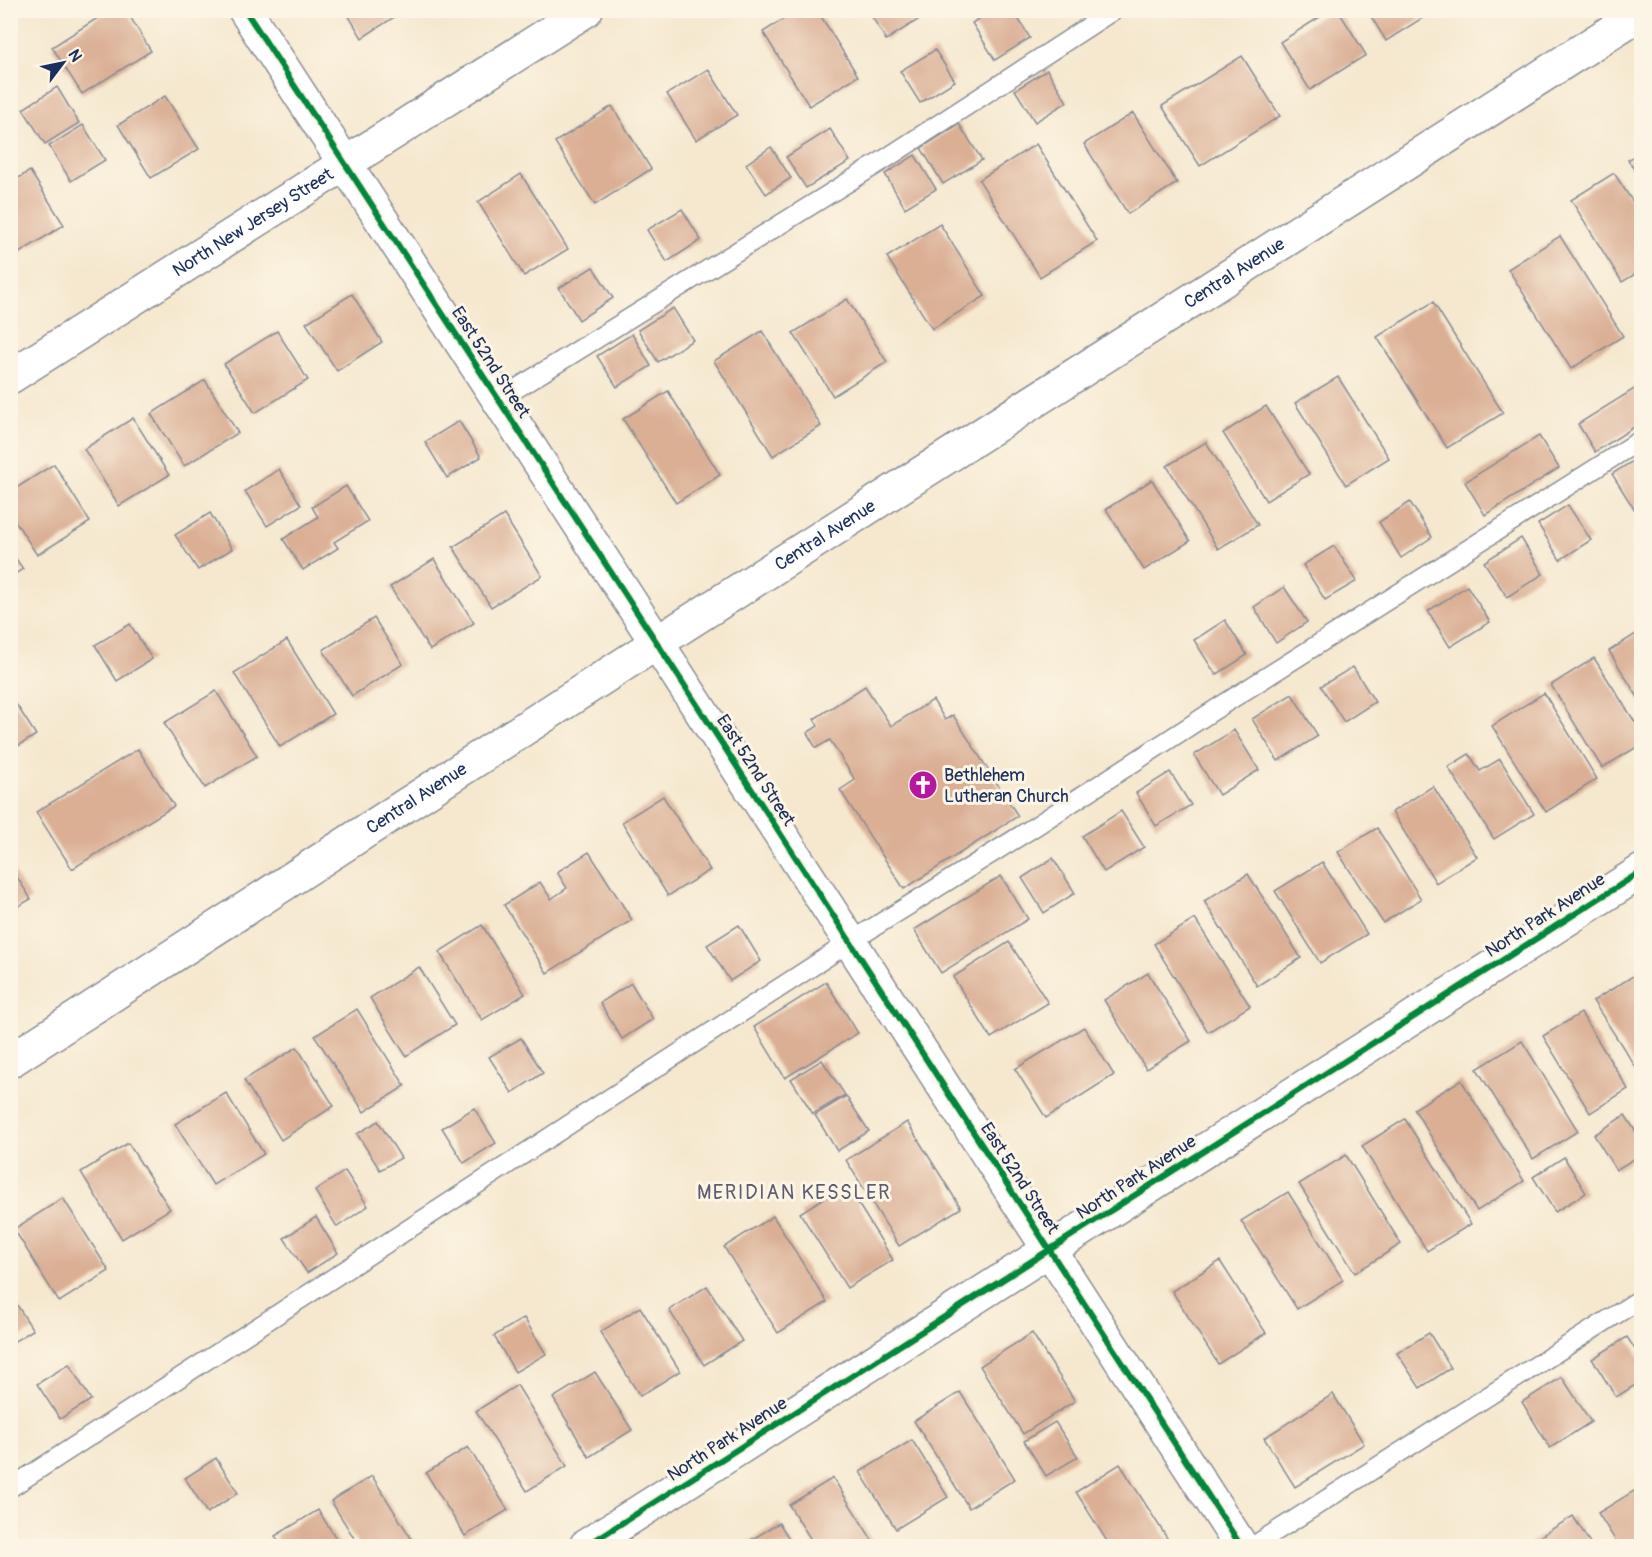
<svg xmlns="http://www.w3.org/2000/svg" width="1652" height="1557" font-family="Pangolin,sans-serif">
	<style>
		.building { fill: #daaf94 }
		.lines { fill: none; stroke-linecap: round; stroke-linejoin: round }
		.service-casing { stroke: #888c96; stroke-width: 21 }
		.minor-casing { stroke: #888c96; stroke-width: 36 }
		.tertiary-casing { stroke: #888c96; stroke-width: 36 }
		.secondary-casing { stroke: #888c96; stroke-width: 36 }
		.service { stroke: #fff; stroke-width: 18 }
		.minor { stroke: #fff; stroke-width: 33 }
		.tertiary { stroke: #fff; stroke-width: 33 }
		.secondary { stroke: #fff; stroke-width: 33 }
		.cycleway-casing { stroke: #fcf5e5; stroke-width: 10 }
		.cycleway { stroke: #00873e; stroke-width: 6 }
		.labels { text-anchor: middle; stroke-width: 6; stroke-linejoin: round; paint-order: stroke }
		.street-label { font-size: 18px; fill: #1b2f5e; stroke: #fcf5e5 }
		.poi-label { font-size: 18px; fill: #1b2f5e; stroke: #fcf5e5; text-anchor: start }
		.neighbourhood-label { font-size: 20px; letter-spacing: 1.5px; fill: #5e5c71; stroke: #fcf5e5 }
	</style>
	<rect width="100%" height="100%" fill="#fcf5e5"/>
	<filter id="ink" filterUnits="userSpaceOnUse"><feTurbulence type="fractalNoise" baseFrequency=".0167" numOctaves="2"/><feDisplacementMap in="SourceGraphic" scale="12" xChannelSelector="R" yChannelSelector="G"/><feConvolveMatrix kernelMatrix="1 2 1 2 8 2 1 2 1" color-interpolation-filters="sRGB"/></filter>
	<filter id="wash" filterUnits="userSpaceOnUse"><feTurbulence type="fractalNoise" baseFrequency=".008" numOctaves="4" result="noise"/><feDisplacementMap in="SourceGraphic" scale="24" xChannelSelector="R" yChannelSelector="G"/><feGaussianBlur stdDeviation="1.35" result="paint"/><feColorMatrix in="noise" values="0 0 0 0 0 0 0 0 0 0 0 0 0 0 0 0 0 1.4 0 .05"/><feComposite in="paint" operator="in"/></filter>
	<g filter="url(#wash)">
		<rect width="100%" height="100%" fill="#f5e8cf"/>
		<g id="blocks">
			<!-- building -->
			<g class="building">
				<path d="M 110,10 L 126,10 L 151,51 L 82,94 L 52,47 Z"/>
				<path d="M 345,10 L 405,10 L 362,38 Z"/>
				<path d="M 798,10 L 817,10 L 858,76 L 809,106 L 763,32 Z"/>
				<path d="M 868,10 L 934,10 L 886,40 Z"/>
				<path d="M 992,10 L 1013,10 L 1030,38 L 995,60 L 972,23 Z"/>
				<path d="M 1331,10 L 1338,10 L 1366,55 L 1310,90 L 1280,42 Z"/>
				<path d="M 1367,10 L 1435,10 L 1386,41 Z"/>
				<path d="M 935,50 L 955,81 L 920,103 L 900,71 Z"/>
				<path d="M 1242,56 L 1280,116 L 1200,166 L 1162,106 Z"/>
				<path d="M 708,69 L 737,115 L 696,140 L 667,94 Z"/>
				<path d="M 1047,70 L 1067,102 L 1035,122 L 1015,90 Z"/>
				<path d="M 57,87 L 79,123 L 45,144 L 23,109 Z"/>
				<path d="M 165,96 L 199,149 L 151,178 L 118,125 Z"/>
				<path d="M 612,106 L 651,169 L 595,205 L 555,142 Z"/>
				<path d="M 1133,113 L 1177,183 L 1128,214 L 1084,144 Z"/>
				<path d="M 959,124 L 982,160 L 943,184 L 921,148 Z"/>
				<path d="M 83,125 L 105,160 L 71,181 L 49,146 Z"/>
				<path d="M 830,129 L 850,161 L 806,188 L 786,157 Z"/>
				<path d="M 1036,144 L 1097,241 L 1040,277 L 979,180 Z"/>
				<path d="M 771,147 L 791,178 L 766,194 L 746,164 Z"/>
				<path d="M 1642,151 L 1642,182 L 1628,160 Z"/>
				<path d="M 915,155 L 936,189 L 905,208 L 885,174 Z"/>
				<path d="M 30,171 L 64,225 L 10,259 L 10,183 Z"/>
				<path d="M 1614,173 L 1642,216 L 1642,270 L 1622,282 L 1571,200 Z"/>
				<path d="M 521,174 L 568,249 L 524,276 L 478,202 Z"/>
				<path d="M 682,209 L 701,240 L 667,262 L 647,230 Z"/>
				<path d="M 940,224 L 985,296 L 932,329 L 887,257 Z"/>
				<path d="M 1560,236 L 1623,336 L 1571,369 L 1508,269 Z"/>
				<path d="M 593,267 L 613,298 L 579,320 L 559,288 Z"/>
				<path d="M 352,294 L 382,342 L 337,371 L 306,323 Z"/>
				<path d="M 847,299 L 887,362 L 833,396 L 793,333 Z"/>
				<path d="M 1433,302 L 1503,413 L 1447,448 L 1377,337 Z"/>
				<path d="M 673,308 L 693,340 L 658,362 L 638,330 Z"/>
				<path d="M 277,331 L 308,380 L 255,413 L 224,364 Z"/>
				<path d="M 762,331 L 821,426 L 773,456 L 714,361 Z"/>
				<path d="M 632,334 L 651,366 L 617,387 L 597,356 Z"/>
				<path d="M 1338,377 L 1389,458 L 1346,485 L 1295,403 Z"/>
				<path d="M 205,380 L 238,433 L 184,466 L 151,414 Z"/>
				<path d="M 1642,384 L 1642,422 L 1595,452 L 1578,424 Z"/>
				<path d="M 668,391 L 720,475 L 676,503 L 623,419 Z"/>
				<path d="M 1266,406 L 1309,474 L 1266,501 L 1223,433 Z"/>
				<path d="M 133,418 L 169,475 L 119,506 L 84,449 Z"/>
				<path d="M 459,421 L 481,457 L 447,478 L 425,442 Z"/>
				<path d="M 1539,436 L 1559,468 L 1485,515 L 1465,482 Z"/>
				<path d="M 1206,442 L 1258,525 L 1218,549 L 1167,466 Z"/>
				<path d="M 1642,455 L 1642,504 L 1634,509 L 1612,474 Z"/>
				<path d="M 54,464 L 90,522 L 37,555 L 10,513 L 10,492 Z"/>
				<path d="M 279,469 L 301,505 L 267,526 L 245,491 Z"/>
				<path d="M 1152,480 L 1190,541 L 1144,570 L 1106,509 Z"/>
				<path d="M 346,486 L 368,521 L 334,542 L 338,548 L 303,570 L 283,539 L 318,517 L 312,507 Z"/>
				<path d="M 1410,502 L 1432,537 L 1401,558 L 1379,522 Z"/>
				<path d="M 1568,505 L 1591,540 L 1560,560 L 1538,524 Z"/>
				<path d="M 210,513 L 232,549 L 198,570 L 175,535 Z"/>
				<path d="M 504,515 L 542,576 L 491,607 L 453,547 Z"/>
				<path d="M 1521,538 L 1543,574 L 1507,597 L 1484,562 Z"/>
				<path d="M 1334,546 L 1357,581 L 1325,600 L 1303,565 Z"/>
				<path d="M 10,550 L 23,569 L 10,577 Z"/>
				<path d="M 434,559 L 474,623 L 430,650 L 390,587 Z"/>
				<path d="M 1467,586 L 1490,622 L 1450,647 L 1428,611 Z"/>
				<path d="M 1284,587 L 1307,622 L 1276,643 L 1254,607 Z"/>
				<path d="M 374,618 L 403,664 L 352,696 L 323,650 Z"/>
				<path d="M 1225,620 L 1247,655 L 1216,675 L 1194,640 Z"/>
				<path d="M 130,624 L 152,659 L 117,681 L 95,645 Z"/>
				<path d="M 1642,630 L 1642,704 L 1609,651 Z"/>
				<path d="M 287,640 L 333,714 L 280,747 L 234,673 Z"/>
				<path d="M 1594,658 L 1642,733 L 1642,744 L 1602,768 L 1551,685 Z"/>
				<path d="M 1353,667 L 1375,702 L 1344,722 L 1321,686 Z"/>
				<path d="M 865,686 L 891,726 L 933,700 L 945,720 L 953,715 L 1018,816 L 904,889 L 840,790 L 855,780 L 830,740 L 816,748 L 807,733 L 818,726 L 814,719 Z"/>
				<path d="M 216,691 L 257,756 L 205,788 L 164,723 Z"/>
				<path d="M 1544,693 L 1597,779 L 1546,812 L 1492,726 Z"/>
				<path d="M 1292,694 L 1318,736 L 1278,761 L 1252,719 Z"/>
				<path d="M 16,704 L 36,735 L 10,751 L 10,707 Z"/>
				<path d="M 1234,730 L 1259,770 L 1219,795 L 1194,755 Z"/>
				<path d="M 138,749 L 174,806 L 72,869 L 36,812 Z"/>
				<path d="M 1469,754 L 1480,771 L 1500,759 L 1534,814 L 1494,839 L 1448,767 Z"/>
				<path d="M 1170,772 L 1191,805 L 1156,826 L 1136,793 Z"/>
				<path d="M 1433,786 L 1477,857 L 1436,883 L 1392,812 Z"/>
				<path d="M 663,796 L 710,870 L 668,896 L 622,822 Z"/>
				<path d="M 1121,811 L 1144,847 L 1104,872 L 1082,836 Z"/>
				<path d="M 1377,828 L 1421,899 L 1383,923 L 1338,852 Z"/>
				<path d="M 589,852 L 632,920 L 547,973 L 504,905 L 540,882 L 551,899 L 567,888 L 557,872 Z"/>
				<path d="M 1053,858 L 1075,893 L 1044,913 L 1022,878 Z"/>
				<path d="M 1322,862 L 1367,934 L 1320,963 L 1275,891 Z"/>
				<path d="M 10,866 L 31,899 L 10,911 Z"/>
				<path d="M 1248,874 L 1301,958 L 1257,986 L 1204,901 Z"/>
				<path d="M 1001,876 L 1028,919 L 941,973 L 914,930 Z"/>
				<path d="M 1195,919 L 1250,1006 L 1208,1032 L 1154,944 Z"/>
				<path d="M 482,925 L 525,994 L 482,1020 L 439,952 Z"/>
				<path d="M 739,925 L 761,961 L 730,981 L 707,945 Z"/>
				<path d="M 1009,942 L 1048,1003 L 991,1038 L 953,977 Z"/>
				<path d="M 419,967 L 455,1025 L 406,1056 L 370,998 Z"/>
				<path d="M 1641,971 L 1642,972 L 1642,1077 L 1593,1001 Z"/>
				<path d="M 1148,973 L 1191,1041 L 1146,1069 L 1104,1000 Z"/>
				<path d="M 826,982 L 858,1033 L 785,1078 L 754,1027 Z"/>
				<path d="M 631,983 L 653,1019 L 622,1039 L 600,1003 Z"/>
				<path d="M 357,1009 L 405,1086 L 364,1112 L 315,1036 Z"/>
				<path d="M 1581,1013 L 1628,1089 L 1590,1113 L 1543,1036 Z"/>
				<path d="M 1084,1027 L 1114,1075 L 1046,1118 L 1015,1069 Z"/>
				<path d="M 521,1038 L 543,1073 L 512,1093 L 489,1057 Z"/>
				<path d="M 1522,1041 L 1578,1131 L 1533,1159 L 1477,1069 Z"/>
				<path d="M 297,1047 L 334,1106 L 281,1140 L 244,1080 Z"/>
				<path d="M 822,1060 L 845,1095 L 813,1114 L 791,1079 Z"/>
				<path d="M 1461,1080 L 1524,1181 L 1477,1211 L 1414,1109 Z"/>
				<path d="M 226,1093 L 264,1154 L 213,1185 L 175,1124 Z"/>
				<path d="M 846,1096 L 869,1131 L 837,1151 L 815,1115 Z"/>
				<path d="M 474,1108 L 496,1143 L 464,1163 L 442,1128 Z"/>
				<path d="M 1625,1115 L 1642,1141 L 1642,1154 L 1616,1170 L 1594,1135 Z"/>
				<path d="M 1405,1119 L 1471,1224 L 1427,1251 L 1362,1146 Z"/>
				<path d="M 378,1121 L 401,1158 L 380,1170 L 357,1134 Z"/>
				<path d="M 907,1122 L 961,1208 L 899,1246 L 846,1160 Z"/>
				<path d="M 128,1143 L 170,1209 L 122,1239 L 81,1172 Z"/>
				<path d="M 1346,1155 L 1401,1244 L 1355,1273 L 1299,1184 Z"/>
				<path d="M 1564,1157 L 1586,1193 L 1555,1212 L 1533,1177 Z"/>
				<path d="M 345,1171 L 368,1206 L 337,1227 L 315,1191 Z"/>
				<path d="M 846,1184 L 893,1260 L 847,1288 L 800,1213 Z"/>
				<path d="M 1288,1192 L 1343,1280 L 1297,1309 L 1241,1221 Z"/>
				<path d="M 63,1198 L 109,1271 L 59,1302 L 14,1229 Z"/>
				<path d="M 773,1216 L 827,1302 L 778,1333 L 724,1247 Z"/>
				<path d="M 316,1217 L 338,1253 L 307,1273 L 284,1238 Z"/>
				<path d="M 1220,1261 L 1266,1333 L 1218,1364 L 1172,1291 Z"/>
				<path d="M 707,1286 L 742,1341 L 704,1365 L 669,1310 Z"/>
				<path d="M 10,1294 L 33,1330 L 10,1344 Z"/>
				<path d="M 640,1307 L 680,1371 L 640,1396 L 600,1332 Z"/>
				<path d="M 524,1318 L 546,1354 L 515,1372 L 494,1336 Z"/>
				<path d="M 1032,1333 L 1075,1401 L 1023,1434 L 980,1366 Z"/>
				<path d="M 1429,1333 L 1451,1368 L 1420,1388 L 1397,1353 Z"/>
				<path d="M 1627,1337 L 1642,1360 L 1642,1381 L 1616,1397 L 1592,1359 Z"/>
				<path d="M 69,1364 L 91,1400 L 60,1419 L 37,1384 Z"/>
				<path d="M 595,1372 L 632,1430 L 589,1457 L 553,1398 Z"/>
				<path d="M 1562,1377 L 1591,1422 L 1550,1448 L 1522,1402 Z"/>
				<path d="M 517,1385 L 567,1466 L 527,1491 L 476,1411 Z"/>
				<path d="M 960,1392 L 1015,1479 L 969,1508 L 914,1421 Z"/>
				<path d="M 1333,1394 L 1364,1444 L 1295,1487 L 1264,1438 Z"/>
				<path d="M 1055,1422 L 1078,1457 L 1046,1476 L 1024,1441 Z"/>
				<path d="M 912,1440 L 948,1497 L 896,1529 L 860,1472 Z"/>
				<path d="M 468,1447 L 508,1510 L 465,1536 L 426,1473 Z"/>
				<path d="M 216,1458 L 238,1493 L 207,1513 L 185,1478 Z"/>
				<path d="M 1120,1464 L 1172,1546 L 1110,1546 L 1076,1492 Z"/>
				<path d="M 372,1476 L 416,1546 L 359,1546 L 331,1501 Z"/>
				<path d="M 833,1478 L 876,1546 L 815,1546 L 789,1505 Z"/>
				<path d="M 1642,1486 L 1642,1546 L 1619,1546 L 1598,1513 Z"/>
				<path d="M 318,1510 L 341,1546 L 281,1546 L 275,1536 Z"/>
				<path d="M 1573,1516 L 1592,1546 L 1533,1546 L 1530,1543 Z"/>
				<path d="M 779,1523 L 794,1546 L 741,1546 Z"/>
			</g>
		</g>
	</g>
	<g filter="url(#ink)">
		<use href="#blocks" fill-opacity="0" stroke="#888c96" stroke-width="1.5"/>
		<g class="lines">
			<!-- service casing -->
			<g class="service-casing">
				<g id="service">
					<path d="M 498,400 L 882,161 L 1114,10"/>
					<path d="M 10,1488 L 850,942 L 1031,829 L 1219,707 L 1642,439"/>
					<path d="M 1253,1546 L 1642,1298"/>
				</g>
			</g>
			<!-- minor casing -->
			<g class="minor-casing">
				<g id="minor">
					<path id="s1" d="M 10,377 L 586,10"/>
					<path d="M 586,1546 L 1642,871"/>
				</g>
			</g>
			<!-- tertiary casing -->
			<g class="tertiary-casing">
				<path id="tertiary" d="M 245,10 L 657,643 L 1241,1546"/>
			</g>
			<!-- secondary casing -->
			<g class="secondary-casing">
				<g id="secondary">
					<path id="s2" d="M 10,1061 L 686,624 L 1642,12"/>
				</g>
			</g>
			<!-- service -->
			<use href="#service" class="service"/>
			<!-- minor -->
			<use href="#minor" class="minor"/>
			<!-- tertiary -->
			<use href="#tertiary" class="tertiary"/>
			<!-- secondary -->
			<use href="#secondary" class="secondary"/>
			<!-- cycleway casing -->
			<g class="cycleway-casing">
				<g id="cycleway">
					<path d="M 245,10 L 657,643 L 1241,1546"/>
					<path d="M 586,1546 L 1642,871"/>
				</g>
			</g>
			<!-- cycleway -->
			<use href="#cycleway" class="cycleway"/>
		</g>
	</g>
	<!-- icons -->
	<defs>
		<g id="church-disc" transform="scale(1.5)"><circle r="9.5" fill="#b5179e" stroke="#fcf5e5"/><path d="M-1.2-6h2.4v3.5h3.3v2.4h-3.3V6h-2.4V-.1h-3.3v-2.4h3.3Z" fill="#fff"/></g>
	</defs>
	<g fill-rule="evenodd">
		<use href="#church-disc" x="923" y="785"/>
	</g>
	<g class="labels">
		<!-- street labels -->
		<g class="street-label">
			<text dy="6" stroke="none"><textPath href="#s1" startOffset="288">North New Jersey Street</textPath></text>
			<text dy="6" stroke="none"><textPath href="#s2" startOffset="1456">Central Avenue</textPath></text>
			<text transform="translate(491 362) rotate(57)" y="6">East 52nd Street</text>
			<text dy="6" stroke="none"><textPath href="#s2" startOffset="970">Central Avenue</textPath></text>
			<text transform="translate(756 770) rotate(57)" y="6">East 52nd Street</text>
			<text dy="6" stroke="none"><textPath href="#s2" startOffset="484">Central Avenue</textPath></text>
			<text transform="translate(1545 915) rotate(-33)" y="6">North Park Avenue</text>
			<text transform="translate(1136 1177) rotate(-33)" y="6">North Park Avenue</text>
			<text transform="translate(1020 1178) rotate(57)" y="6">East 52nd Street</text>
			<text transform="translate(727 1439) rotate(-33)" y="6">North Park Avenue</text>
		</g>
		<!-- poi labels -->
		<g class="poi-label">
			<text x="944" y="781">Bethlehem<tspan x="944" dy="21">Lutheran Church</tspan></text>
		</g>
		<!-- neighbourhood labels -->
		<g class="neighbourhood-label">
			<text x="794" y="1199">MERIDIAN KESSLER</text>
		</g>
	</g>
	<!-- margin -->
	<rect width="1652" height="1557" fill="none" stroke="#fcf5e5" stroke-width="36"/>
	<!-- north arrow -->
	<g transform="translate(63 63) rotate(58)" stroke="#fcf5e5" stroke-width="4.5" paint-order="stroke">
	<path d="M0-4.5L10 22L0 15L-10 22Z" fill="#1b2f5e"/>
	<text y="-9" font-size="16" font-weight="bold" text-anchor="middle" fill="#1b2f5e">N</text>
	</g>
</svg>
